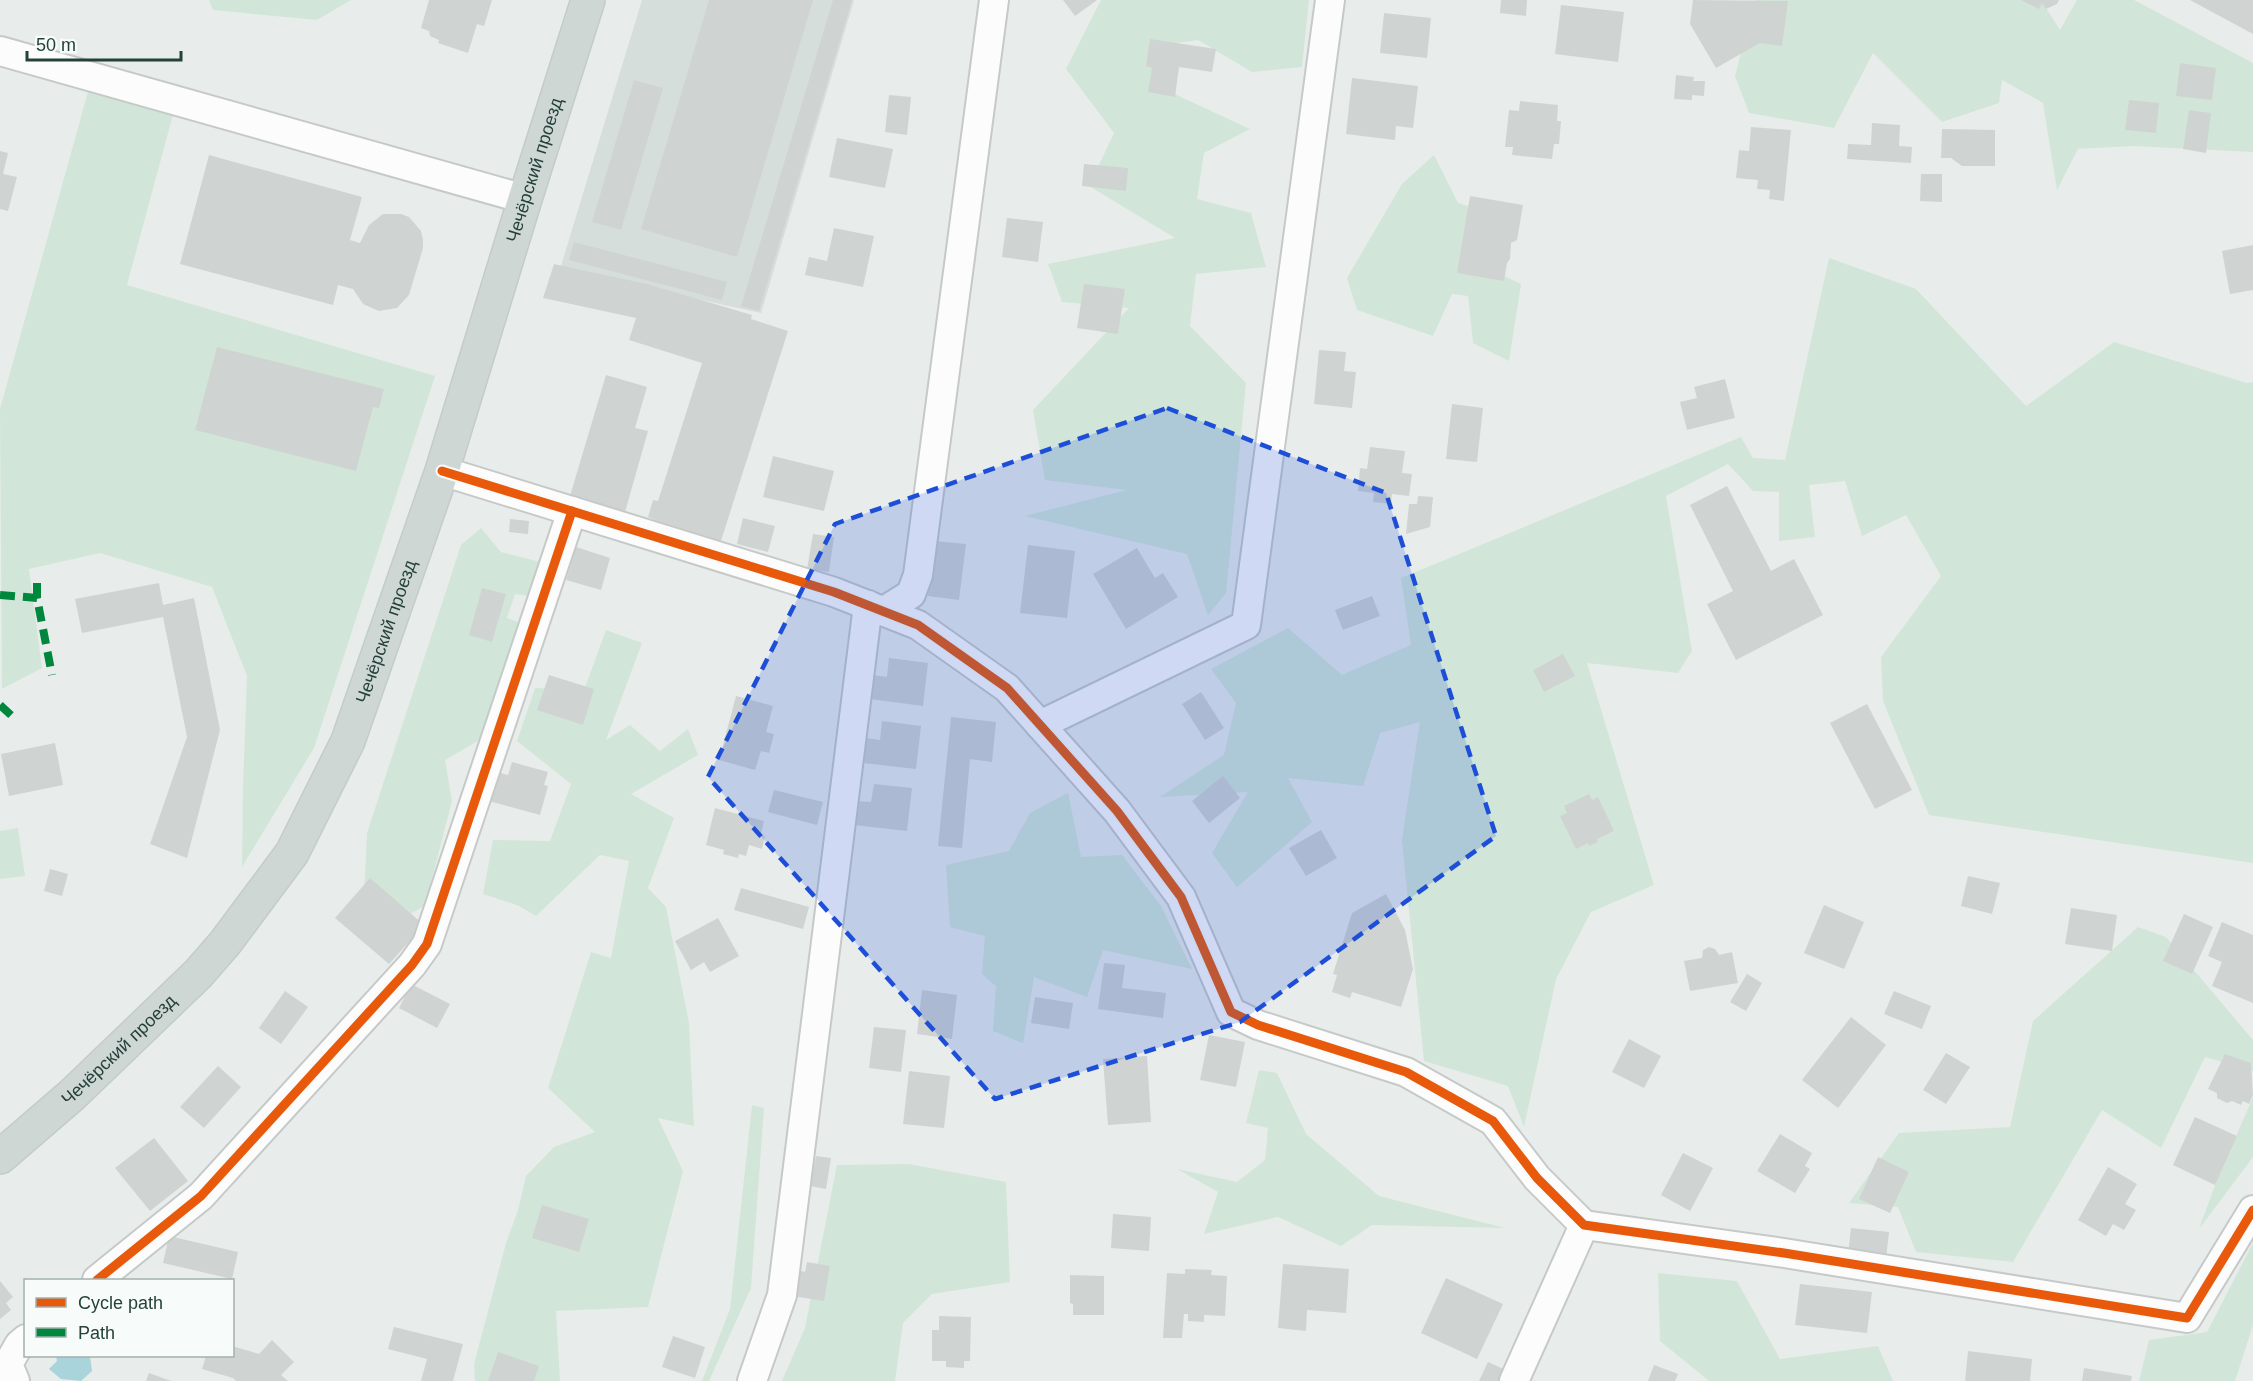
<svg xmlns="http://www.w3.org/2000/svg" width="2253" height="1381" font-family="Arial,sans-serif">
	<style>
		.built { fill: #d6dedb }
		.green { fill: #d1e6d8 }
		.water { fill: #a9d4db }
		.building { fill: #cfd4d2 }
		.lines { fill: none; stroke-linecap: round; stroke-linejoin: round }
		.minor-casing { stroke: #c5cac8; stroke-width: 32 }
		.major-casing { stroke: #c3ccc9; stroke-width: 36 }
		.minor { stroke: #fcfcfc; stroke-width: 28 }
		.major { stroke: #cfd7d5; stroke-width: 33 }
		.quiet { stroke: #00873e; stroke-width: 8; stroke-dasharray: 15 8; stroke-linecap: butt }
		.cycleway-casing { stroke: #f7fbf9; stroke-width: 13 }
		.cycleway { stroke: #e8590c; stroke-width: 9 }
		.marked { fill: #1d4ed8; fill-opacity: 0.2; stroke: #1d4ed8; stroke-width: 4.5; stroke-dasharray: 12 8; stroke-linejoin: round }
		.labels { text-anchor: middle; stroke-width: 5; stroke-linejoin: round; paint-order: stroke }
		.street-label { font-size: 18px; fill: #24423a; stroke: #f7fbf9 }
	</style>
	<rect width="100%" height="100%" fill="#e8edeb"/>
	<!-- built -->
	<path class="built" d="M 642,0 L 854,0 L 761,313 L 560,269 Z"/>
	<!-- green -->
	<g class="green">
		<path d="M 209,0 L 351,0 L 317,20 L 213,10 Z"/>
		<path d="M 1101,0 L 1309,0 L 1302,67 L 1252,72 L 1198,40 L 1153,46 L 1166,90 L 1250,129 L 1204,153 L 1197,199 L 1251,213 L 1266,267 L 1196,274 L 1190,326 L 1246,383 L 1226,593 L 1208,615 L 1187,554 L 1025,516 L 1127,490 L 1045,480 L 1033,410 L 1129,308 L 1062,302 L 1048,264 L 1175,238 L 1089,186 L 1114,133 L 1066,69 Z"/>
		<path d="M 1755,0 L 2041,0 L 2060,30 L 2077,0 L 2134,0 L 2253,63 L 2253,152 L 2132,146 L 2078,149 L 2057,190 L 2043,103 L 2002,80 L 1999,103 L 1942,122 L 1873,53 L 1834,128 L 1749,113 L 1735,76 Z"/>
		<path d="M 89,88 L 174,111 L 127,285 L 435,376 L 314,748 L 242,867 L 243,788 L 247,676 L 212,587 L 100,553 L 29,569 L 42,668 L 2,689 L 0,409 Z"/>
		<path d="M 1434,155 L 1458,203 L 1484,211 L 1478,264 L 1521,284 L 1509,361 L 1473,343 L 1468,296 L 1452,294 L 1433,336 L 1357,310 L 1347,278 L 1402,184 Z"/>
		<path d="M 1829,258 L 1916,289 L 2026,406 L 2114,342 L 2247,383 L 2253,382 L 2253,863 L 1929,815 L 1883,701 L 1881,657 L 1941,576 L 1906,515 L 1862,536 L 1845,481 L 1809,485 L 1815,537 L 1779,541 L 1779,492 L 1753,491 L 1728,464 L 1666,496 L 1692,651 L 1678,673 L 1587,663 L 1654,885 L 1591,912 L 1556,979 L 1524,1127 L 1508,1086 L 1424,1061 L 1402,840 L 1420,722 L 1380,733 L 1363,786 L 1288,778 L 1312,822 L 1237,887 L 1212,853 L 1248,792 L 1160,797 L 1224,755 L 1236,703 L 1211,669 L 1288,628 L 1342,675 L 1411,645 L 1401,578 L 1741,437 L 1753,458 L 1785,460 Z"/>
		<path d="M 481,528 L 501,552 L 540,562 L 534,597 L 515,594 L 507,618 L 521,623 L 483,738 L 445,760 L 452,801 L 425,906 L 398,920 L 364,895 L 367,833 L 461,545 Z"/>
		<path d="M 606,630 L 642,643 L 606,740 L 630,725 L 660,751 L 688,729 L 698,755 L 631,794 L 674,818 L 648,888 L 666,907 L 689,1023 L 694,1126 L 658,1118 L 683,1171 L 648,1307 L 556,1311 L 560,1381 L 475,1381 L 474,1364 L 506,1243 L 518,1210 L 526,1176 L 554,1147 L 595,1132 L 548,1088 L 591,952 L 611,958 L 629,861 L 600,855 L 536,916 L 519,906 L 483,894 L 493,840 L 550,841 L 571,784 L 517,741 L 535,688 L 584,690 Z"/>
		<path d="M 1068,793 L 1081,857 L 1122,855 L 1161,906 L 1192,969 L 1103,950 L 1087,997 L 1034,977 L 1023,1043 L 993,1031 L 996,986 L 982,974 L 985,936 L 950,927 L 946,865 L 1009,851 L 1030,813 Z"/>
		<path d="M 18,828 L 25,876 L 0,879 L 0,831 Z"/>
		<path d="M 2138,927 L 2166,937 L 2253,1040 L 2253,1071 L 2205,1057 L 2161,1148 L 2102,1110 L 2013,1262 L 1916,1252 L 1898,1207 L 1849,1203 L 1899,1133 L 2010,1127 L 2033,1021 Z"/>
		<path d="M 1259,1070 L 1277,1073 L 1306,1134 L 1379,1196 L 1505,1228 L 1372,1225 L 1341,1246 L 1278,1217 L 1204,1234 L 1218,1192 L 1177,1169 L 1237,1182 L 1265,1160 L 1268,1128 L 1246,1123 Z"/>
		<path d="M 2253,1097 L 2253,1157 L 2199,1229 L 2215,1185 Z"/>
		<path d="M 752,1105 L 764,1108 L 751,1288 L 709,1381 L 702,1381 L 730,1309 Z"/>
		<path d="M 909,1164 L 1006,1182 L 1010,1282 L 932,1294 L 903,1323 L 895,1381 L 782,1381 L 805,1328 L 837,1165 Z"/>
		<path d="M 2253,1243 L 2253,1325 L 2235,1381 L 2139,1381 L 2149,1340 L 2207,1332 Z"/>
		<path d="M 1658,1273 L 1737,1281 L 1780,1359 L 1878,1346 L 1893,1381 L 1709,1381 L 1660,1341 Z"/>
	</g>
	<!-- water -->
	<path class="water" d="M 56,1356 L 90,1356 L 92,1371 L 81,1381 L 61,1379 L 49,1369 L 57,1361 Z"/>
	<!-- building -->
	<g class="building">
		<path d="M 429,0 L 492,0 L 484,26 L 477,24 L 468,53 L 438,43 L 439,40 L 430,36 L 429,31 L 421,28 Z"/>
		<path d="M 709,0 L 813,0 L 737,257 L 641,229 Z"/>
		<path d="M 833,0 L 852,0 L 759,311 L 741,306 Z"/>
		<path d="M 1063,0 L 1097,0 L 1075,16 Z"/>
		<path d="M 1501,0 L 1527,0 L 1526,16 L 1500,13 Z"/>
		<path d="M 1693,0 L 1788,1 L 1782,46 L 1760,43 L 1716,68 L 1690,24 Z"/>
		<path d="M 2021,0 L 2059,0 L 2057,4 L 2046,9 L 2042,3 L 2039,9 Z"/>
		<path d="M 2190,0 L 2253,0 L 2253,34 Z"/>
		<path d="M 1561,5 L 1624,12 L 1618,62 L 1555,54 Z"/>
		<path d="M 1384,13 L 1431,18 L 1427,58 L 1380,53 Z"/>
		<path d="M 1150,39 L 1216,49 L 1212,72 L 1179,67 L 1175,97 L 1148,92 L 1152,68 L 1146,66 Z"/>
		<path d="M 2180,63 L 2216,68 L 2212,100 L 2176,96 Z"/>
		<path d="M 1676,75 L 1694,77 L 1693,81 L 1705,81 L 1704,96 L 1692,95 L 1692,100 L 1674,99 Z"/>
		<path d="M 1352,78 L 1418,86 L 1413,128 L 1396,126 L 1395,140 L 1346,134 Z"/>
		<path d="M 634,80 L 663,88 L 621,230 L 592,222 Z"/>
		<path d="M 889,95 L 911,97 L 907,135 L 885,132 Z"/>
		<path d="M 2129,100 L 2159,103 L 2156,133 L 2125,130 Z"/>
		<path d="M 1520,101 L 1558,105 L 1557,121 L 1561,121 L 1559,144 L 1554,144 L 1552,159 L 1512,155 L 1513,147 L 1505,147 L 1509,110 L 1519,111 Z"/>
		<path d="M 2189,110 L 2211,113 L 2206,153 L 2183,149 Z"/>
		<path d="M 1872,123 L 1900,125 L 1899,146 L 1912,147 L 1911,163 L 1847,159 L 1848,144 L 1871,145 Z"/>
		<path d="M 1751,127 L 1791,130 L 1784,201 L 1769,199 L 1770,190 L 1757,189 L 1758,180 L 1736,178 L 1739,150 L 1749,151 Z"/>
		<path d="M 1942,129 L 1995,130 L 1995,166 L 1962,166 L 1951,158 L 1941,158 Z"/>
		<path d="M 837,138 L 893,149 L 885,188 L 829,177 Z"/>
		<path d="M 0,151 L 8,153 L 3,174 L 17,177 L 8,211 L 0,209 Z"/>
		<path d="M 209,155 L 362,197 L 350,240 L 360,243 L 369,225 L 383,214 L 401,214 L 409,217 L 421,231 L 423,240 L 423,248 L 409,295 L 397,308 L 379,311 L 363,304 L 353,289 L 338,285 L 333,305 L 180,264 Z"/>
		<path d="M 1084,164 L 1128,168 L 1126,191 L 1082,186 Z"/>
		<path d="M 1921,174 L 1942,174 L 1942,202 L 1920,201 Z"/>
		<path d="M 1470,196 L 1523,205 L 1517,240 L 1511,243 L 1510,259 L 1507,263 L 1504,281 L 1457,273 Z"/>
		<path d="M 1007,218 L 1043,222 L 1038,262 L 1002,257 Z"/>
		<path d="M 834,228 L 874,236 L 863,287 L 805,275 L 809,257 L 827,261 Z"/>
		<path d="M 574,242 L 727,282 L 722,300 L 569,260 Z"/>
		<path d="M 2253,245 L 2253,290 L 2230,294 L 2222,251 Z"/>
		<path d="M 554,264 L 647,284 L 752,315 L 751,319 L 788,331 L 720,544 L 653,523 L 655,520 L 648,517 L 653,500 L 658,501 L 702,363 L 629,340 L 636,318 L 543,298 Z"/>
		<path d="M 1084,284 L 1125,289 L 1118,334 L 1077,328 Z"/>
		<path d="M 217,347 L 384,389 L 379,408 L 373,407 L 356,471 L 195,430 Z"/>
		<path d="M 1319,350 L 1346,352 L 1344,371 L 1356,372 L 1352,408 L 1314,404 Z"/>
		<path d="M 606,375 L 647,387 L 635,428 L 648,431 L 625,512 L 570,496 Z"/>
		<path d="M 1725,379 L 1735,418 L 1687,430 L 1680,402 L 1697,398 L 1694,387 Z"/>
		<path d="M 1452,404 L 1483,408 L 1477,462 L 1446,459 Z"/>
		<path d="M 1370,447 L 1405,451 L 1402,473 L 1412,474 L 1409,496 L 1392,494 L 1391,504 L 1373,502 L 1374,493 L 1358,491 L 1360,468 L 1367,469 Z"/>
		<path d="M 773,456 L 834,471 L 824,511 L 763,497 Z"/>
		<path d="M 1727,486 L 1771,571 L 1794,559 L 1823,615 L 1736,660 L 1707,604 L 1733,591 L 1690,505 Z"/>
		<path d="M 1418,496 L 1433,497 L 1430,527 L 1406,534 L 1409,504 L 1417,504 Z"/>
		<path d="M 743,518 L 775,526 L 768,552 L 737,544 Z"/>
		<path d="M 510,519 L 529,521 L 528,534 L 509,532 Z"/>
		<path d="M 813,534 L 834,537 L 829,572 L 807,569 Z"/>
		<path d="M 934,541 L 966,544 L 959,600 L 928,596 Z"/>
		<path d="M 1028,545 L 1075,551 L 1067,618 L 1020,613 Z"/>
		<path d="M 576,547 L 610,558 L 601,590 L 566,580 Z"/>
		<path d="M 1137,548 L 1155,578 L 1163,573 L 1178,597 L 1126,629 L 1093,574 Z"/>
		<path d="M 159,583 L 163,605 L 194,598 L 220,730 L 187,858 L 150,844 L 187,737 L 163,617 L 82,633 L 75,599 Z"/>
		<path d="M 482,588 L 506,594 L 492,642 L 469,635 Z"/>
		<path d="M 1372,596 L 1380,616 L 1343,630 L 1335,610 Z"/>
		<path d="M 1563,654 L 1575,676 L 1544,692 L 1533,670 Z"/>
		<path d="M 889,658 L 928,663 L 923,706 L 870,699 L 873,675 L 887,677 Z"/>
		<path d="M 549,675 L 594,689 L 583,725 L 537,710 Z"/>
		<path d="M 1201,692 L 1224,728 L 1205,740 L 1182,704 Z"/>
		<path d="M 736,696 L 773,706 L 766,732 L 774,734 L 769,753 L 761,751 L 755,770 L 719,760 Z"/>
		<path d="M 1867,704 L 1912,790 L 1875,809 L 1830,723 Z"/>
		<path d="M 951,717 L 996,722 L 992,762 L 970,759 L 962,848 L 938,846 Z"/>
		<path d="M 882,721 L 921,726 L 916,769 L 863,763 L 865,738 L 880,740 Z"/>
		<path d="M 55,743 L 63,785 L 9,796 L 1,754 Z"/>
		<path d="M 512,762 L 548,772 L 544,785 L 548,786 L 540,815 L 489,801 L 497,772 L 508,775 Z"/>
		<path d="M 1223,776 L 1240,798 L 1209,823 L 1192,801 Z"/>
		<path d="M 874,784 L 912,788 L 907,831 L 854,825 L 857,801 L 871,802 Z"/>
		<path d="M 774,790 L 823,802 L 817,825 L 768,812 Z"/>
		<path d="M 1589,794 L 1592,800 L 1598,797 L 1614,831 L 1597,839 L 1598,842 L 1589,846 L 1588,843 L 1576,849 L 1560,816 L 1567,813 L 1564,806 Z"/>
		<path d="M 715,808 L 764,821 L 761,834 L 765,836 L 762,849 L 749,845 L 746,856 L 739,854 L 738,858 L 723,854 L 724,850 L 706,845 Z"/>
		<path d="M 1321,830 L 1337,858 L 1306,876 L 1289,848 Z"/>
		<path d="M 50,869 L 68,874 L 62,896 L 44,891 Z"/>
		<path d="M 1968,876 L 2000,883 L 1992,914 L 1961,906 Z"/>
		<path d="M 370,878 L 424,925 L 389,964 L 335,918 Z"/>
		<path d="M 741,888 L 809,907 L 803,929 L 734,910 Z"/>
		<path d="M 1386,894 L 1405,930 L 1413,969 L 1401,1007 L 1352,992 L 1350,998 L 1332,992 L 1337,975 L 1333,974 L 1352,913 Z"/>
		<path d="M 1824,905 L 1864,922 L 1844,969 L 1804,953 Z"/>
		<path d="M 2071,908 L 2117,915 L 2112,951 L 2065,944 Z"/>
		<path d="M 2184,914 L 2213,927 L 2192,974 L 2163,961 Z"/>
		<path d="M 718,918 L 739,956 L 710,972 L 704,962 L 691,970 L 675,941 Z"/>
		<path d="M 2222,922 L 2253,935 L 2253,1003 L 2212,986 L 2222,962 L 2208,956 Z"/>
		<path d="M 1709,947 L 1715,949 L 1719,955 L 1732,952 L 1738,983 L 1690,991 L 1684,961 L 1702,958 L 1703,950 Z"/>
		<path d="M 1104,963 L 1125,965 L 1122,988 L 1166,993 L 1163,1018 L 1098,1009 Z"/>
		<path d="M 1747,974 L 1762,983 L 1746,1011 L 1730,1002 Z"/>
		<path d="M 411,984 L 450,1004 L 437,1028 L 399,1008 Z"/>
		<path d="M 922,990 L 957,995 L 952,1039 L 917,1034 Z"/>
		<path d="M 285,991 L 308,1007 L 281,1044 L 259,1028 Z"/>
		<path d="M 1894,991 L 1931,1006 L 1922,1029 L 1884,1014 Z"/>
		<path d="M 1035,997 L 1073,1003 L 1069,1029 L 1031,1023 Z"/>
		<path d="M 1851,1017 L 1886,1045 L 1838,1108 L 1802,1080 Z"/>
		<path d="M 874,1027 L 906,1030 L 901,1072 L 869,1068 Z"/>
		<path d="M 1209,1035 L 1245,1042 L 1236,1087 L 1200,1080 Z"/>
		<path d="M 1629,1039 L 1661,1056 L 1644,1088 L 1612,1072 Z"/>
		<path d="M 1946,1053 L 1970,1067 L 1946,1104 L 1923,1090 Z"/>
		<path d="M 2225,1054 L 2251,1063 L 2253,1095 L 2249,1104 L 2243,1101 L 2241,1105 L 2232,1101 L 2227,1103 L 2217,1098 L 2217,1093 L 2208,1089 Z"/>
		<path d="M 1147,1056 L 1151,1122 L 1108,1125 L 1103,1059 Z"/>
		<path d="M 218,1066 L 241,1087 L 204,1128 L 180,1107 Z"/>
		<path d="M 909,1071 L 950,1076 L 944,1128 L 903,1124 Z"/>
		<path d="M 2195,1117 L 2237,1136 L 2215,1185 L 2173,1165 Z"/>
		<path d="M 1780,1134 L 1812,1153 L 1805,1166 L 1810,1169 L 1795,1193 L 1757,1171 Z"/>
		<path d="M 154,1138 L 188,1181 L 150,1211 L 115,1168 Z"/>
		<path d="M 1683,1153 L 1713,1168 L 1690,1211 L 1661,1195 Z"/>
		<path d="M 816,1156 L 831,1158 L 826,1189 L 810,1186 Z"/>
		<path d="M 1878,1157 L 1909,1172 L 1890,1213 L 1859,1199 Z"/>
		<path d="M 2108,1167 L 2137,1184 L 2125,1204 L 2136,1210 L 2124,1230 L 2113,1224 L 2106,1236 L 2078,1220 Z"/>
		<path d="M 542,1205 L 589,1219 L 579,1252 L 532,1238 Z"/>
		<path d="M 1113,1214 L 1151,1217 L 1149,1251 L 1111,1248 Z"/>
		<path d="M 1851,1228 L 1889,1232 L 1886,1259 L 1848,1255 Z"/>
		<path d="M 169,1236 L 238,1252 L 232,1279 L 163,1263 Z"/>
		<path d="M 807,1262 L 830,1266 L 824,1301 L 792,1296 L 797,1270 L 805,1272 Z"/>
		<path d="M 1283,1264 L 1349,1269 L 1346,1313 L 1307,1310 L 1306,1331 L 1278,1328 Z"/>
		<path d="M 1185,1269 L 1212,1270 L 1211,1275 L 1227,1276 L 1225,1316 L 1204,1315 L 1204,1322 L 1188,1321 L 1188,1314 L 1184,1314 L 1182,1338 L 1163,1338 L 1167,1273 L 1185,1274 Z"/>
		<path d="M 1070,1275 L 1104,1276 L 1104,1315 L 1073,1315 L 1073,1304 L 1070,1303 Z"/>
		<path d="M 1446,1278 L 1503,1304 L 1477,1359 L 1421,1333 Z"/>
		<path d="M 0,1281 L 13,1297 L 6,1303 L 11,1310 L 0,1319 Z"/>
		<path d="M 1800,1284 L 1872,1292 L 1867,1333 L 1795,1325 Z"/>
		<path d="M 939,1316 L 971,1317 L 970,1361 L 964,1361 L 964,1368 L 946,1367 L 946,1361 L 932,1361 L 932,1330 L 939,1330 Z"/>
		<path d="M 394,1327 L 463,1344 L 453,1381 L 421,1381 L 427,1359 L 388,1349 Z"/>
		<path d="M 673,1336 L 705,1347 L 695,1378 L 662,1367 Z"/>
		<path d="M 272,1340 L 294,1362 L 281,1375 L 288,1381 L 236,1381 L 233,1378 L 202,1369 L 206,1356 L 232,1356 L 232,1346 L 259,1354 Z"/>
		<path d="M 1968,1351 L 2032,1359 L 2030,1381 L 1965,1381 Z"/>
		<path d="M 498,1352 L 539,1366 L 534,1381 L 488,1381 Z"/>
		<path d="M 1488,1362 L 1508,1371 L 1503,1381 L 1479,1381 Z"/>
		<path d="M 1654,1365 L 1678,1374 L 1675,1381 L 1648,1381 Z"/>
		<path d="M 2084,1368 L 2132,1376 L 2131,1381 L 2082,1381 Z"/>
		<path d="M 149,1373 L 171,1381 L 146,1381 Z"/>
	</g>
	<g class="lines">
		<!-- minor casing -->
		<g class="minor-casing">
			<g id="minor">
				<path d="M 0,51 L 525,199"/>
				<path d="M 442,471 L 834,592 L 918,625 L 1007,688 L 1117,811 L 1181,897 L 1231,1012 L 1258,1025 L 1406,1072 L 1493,1121 L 1537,1178 L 1584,1225 L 1784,1253 L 2187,1318 L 2253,1210"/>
				<path d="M 884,611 L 911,594 L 918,575 L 994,0"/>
				<path d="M 1040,725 L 1246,625 L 1330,0"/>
				<path d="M 97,1280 L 201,1196 L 412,965 L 427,944 L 572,511"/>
				<path d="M 15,1381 L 8,1364 L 19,1345 L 26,1339"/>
				<path d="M 752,1381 L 782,1295 L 868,605"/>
				<path d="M 1514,1381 L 1584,1225"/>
			</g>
		</g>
		<!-- major casing -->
		<g class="major-casing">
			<g id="major">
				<path id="s1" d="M 0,1157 L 72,1095 L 198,974 L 225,943 L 292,853 L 348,741 L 442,471 L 525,199 L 588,0"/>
			</g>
		</g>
		<!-- minor -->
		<use href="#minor" class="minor"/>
		<!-- major -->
		<use href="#major" class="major"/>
		<!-- quiet -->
		<g class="quiet">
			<path d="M 37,583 L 37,598"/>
			<path d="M 0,595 L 37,598 L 52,675"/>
			<path d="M 0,705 L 13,717"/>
		</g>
		<!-- cycleway casing -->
		<g class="cycleway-casing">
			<g id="cycleway">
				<path d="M 442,471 L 834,592 L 918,625 L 1007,688 L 1117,811 L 1181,897 L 1231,1012 L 1258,1025 L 1406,1072 L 1493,1121 L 1537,1178 L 1584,1225 L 1784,1253 L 2187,1318 L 2253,1210"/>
				<path d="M 97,1280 L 201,1196 L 412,965 L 427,944 L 572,511"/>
			</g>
		</g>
		<!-- cycleway -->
		<use href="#cycleway" class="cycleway"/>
	</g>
	<!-- marked area -->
	<path class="marked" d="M 1167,408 L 1386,493 L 1496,836 L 1240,1022 L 995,1099 L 708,777 L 835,524 Z"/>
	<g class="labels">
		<!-- street labels -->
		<g class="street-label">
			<text dy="6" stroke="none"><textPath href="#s1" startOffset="1149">Чечёрский проезд</textPath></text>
			<text dy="6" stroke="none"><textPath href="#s1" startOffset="664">Чечёрский проезд</textPath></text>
			<text dy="6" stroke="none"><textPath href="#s1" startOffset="160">Чечёрский проезд</textPath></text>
		</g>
	</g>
	<!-- legend -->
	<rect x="24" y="1279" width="210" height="78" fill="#f7fbf9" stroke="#a3b1ad" stroke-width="1.5"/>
	<rect x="36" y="1298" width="30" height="9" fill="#e8590c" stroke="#a3b1ad" stroke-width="1.5"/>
	<text x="78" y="1309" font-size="18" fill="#24423a">Cycle path</text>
	<rect x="36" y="1328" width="30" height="9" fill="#00873e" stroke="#a3b1ad" stroke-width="1.5"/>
	<text x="78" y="1339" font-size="18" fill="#24423a">Path</text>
	<!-- scale -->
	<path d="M27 51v9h154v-9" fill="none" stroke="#24423a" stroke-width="3"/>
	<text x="36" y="51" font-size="18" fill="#24423a" stroke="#f7fbf9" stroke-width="4.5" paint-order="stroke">50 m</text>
</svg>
